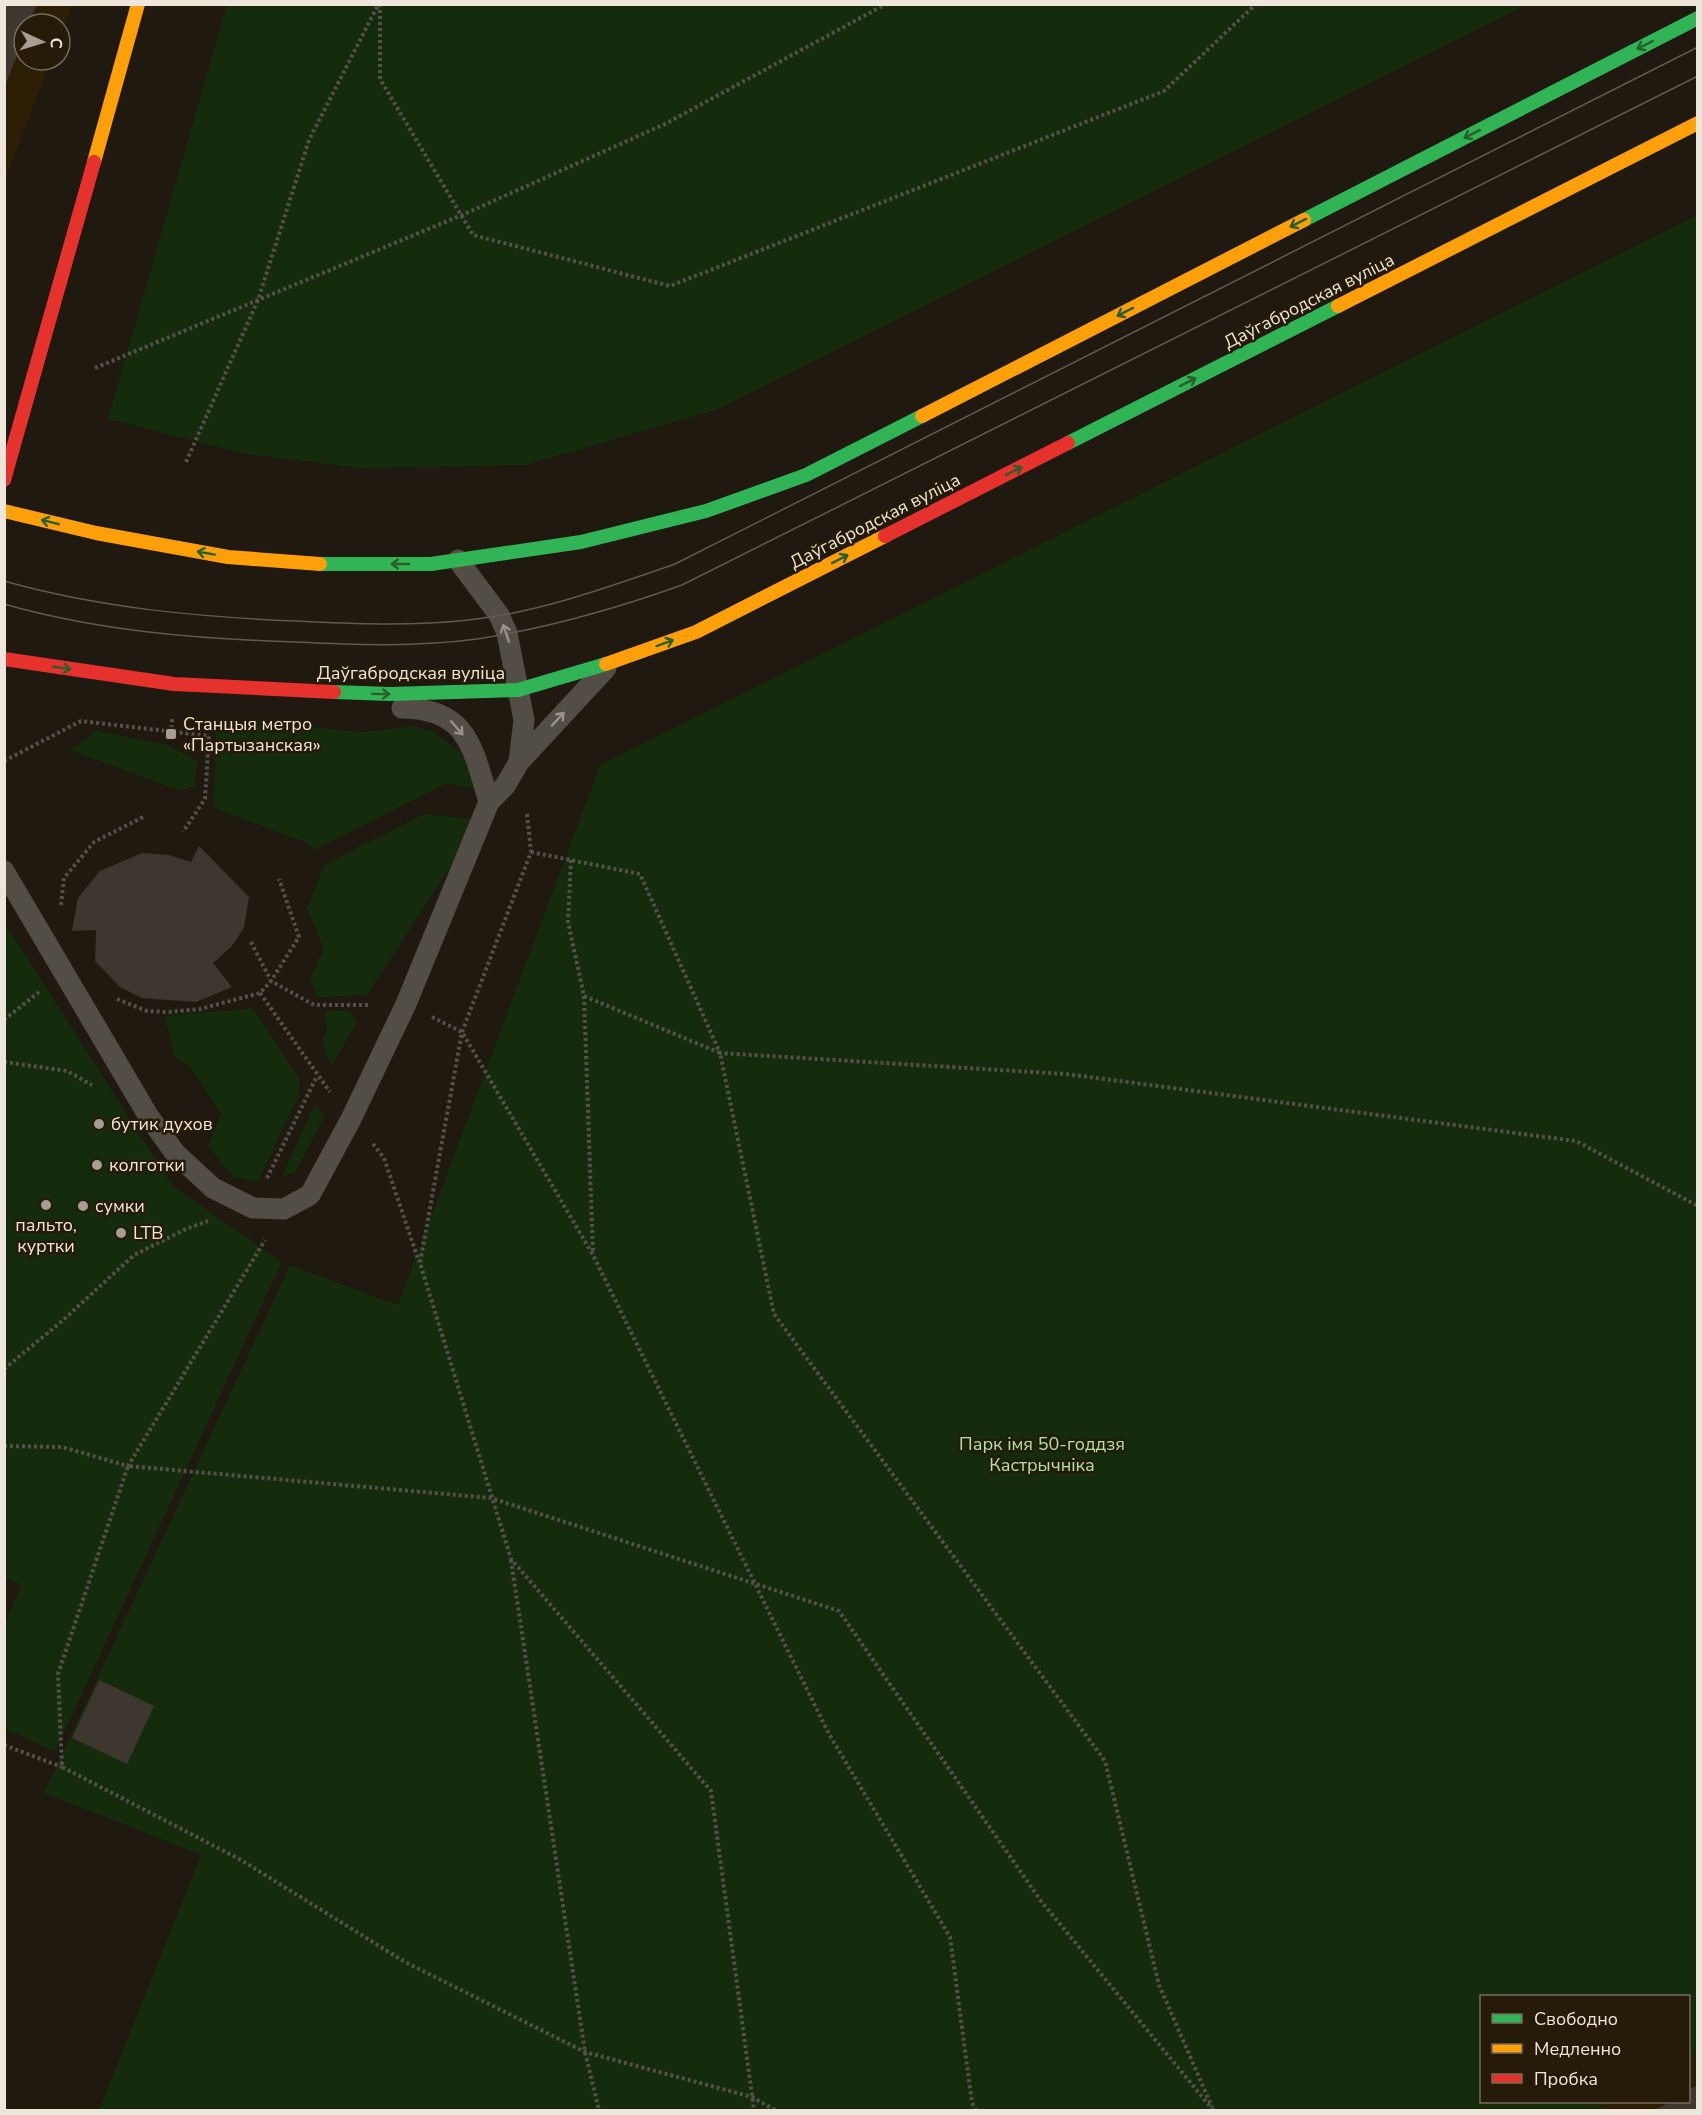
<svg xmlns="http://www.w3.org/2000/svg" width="1702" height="2115" font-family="'Nunito Sans',sans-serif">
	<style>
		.built { fill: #2d1e06 }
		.green { fill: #142b0c }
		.building { fill: #3e372f }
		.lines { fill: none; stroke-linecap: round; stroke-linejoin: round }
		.path { stroke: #55514a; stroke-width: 4; stroke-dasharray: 3 3; stroke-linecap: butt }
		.lane { stroke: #534e45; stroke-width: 21 }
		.fast { stroke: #30b455; stroke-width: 14 }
		.slow { stroke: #ff9f0a; stroke-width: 14 }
		.jam { stroke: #e5322d; stroke-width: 14 }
		.tram { stroke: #5f5a52; stroke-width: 1.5 }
		.oneway { stroke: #2a5f2b }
		.oneway2 { stroke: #999288 }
		.poi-dot { fill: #a69e93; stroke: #261a08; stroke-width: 2 }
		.labels { text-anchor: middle; stroke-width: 5; stroke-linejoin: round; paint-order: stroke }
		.street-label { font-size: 18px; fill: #eee6da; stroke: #261a08 }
		.poi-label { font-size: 18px; fill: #eee6da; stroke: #261a08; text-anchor: start }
		.park-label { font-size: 18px; fill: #a9e59b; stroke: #261a08 }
	</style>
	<rect width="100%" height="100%" fill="#1f190f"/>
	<!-- built -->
	<g class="built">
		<path d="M 5,5 L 72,5 L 60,36 L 60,24 L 24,24 L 24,60 L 51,60 L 5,180 Z"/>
		<path d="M 1697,2053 L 1697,2110 L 1594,2110 L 1610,2102 L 1688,2102 L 1689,2058 Z"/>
	</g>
	<!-- green -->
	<g class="green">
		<path d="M 227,4 L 1526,4 L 1526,5 L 716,410 L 526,465 L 360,468 L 246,454 L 108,419 Z"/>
		<path d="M 1697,215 L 1697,2053 L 1689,2058 L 1688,1996 L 1482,1996 L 1482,2102 L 1610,2102 L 1594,2110 L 99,2110 L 201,1855 L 44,1793 L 290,1265 L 398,1305 L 600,765 Z"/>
		<path d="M 293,725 L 363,732 L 413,726 L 434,732 L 461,753 L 476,788 L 445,784 L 315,850 L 304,842 L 214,808 L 216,726 Z"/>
		<path d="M 97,731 L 168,745 L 197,761 L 195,786 L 180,791 L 70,750 Z"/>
		<path d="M 424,814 L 471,819 L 459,853 L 368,994 L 318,998 L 310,978 L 324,949 L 307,909 L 324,865 Z"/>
		<path d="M 5,923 L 173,1186 L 282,1262 L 55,1752 L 5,1728 L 5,1624 L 21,1585 L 4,1577 Z"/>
		<path d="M 253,1008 L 299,1078 L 299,1094 L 258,1182 L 233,1177 L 208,1146 L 221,1114 L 189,1065 L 175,1058 L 165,1016 Z"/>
		<path d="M 348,1010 L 357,1022 L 331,1067 L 322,1041 L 327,1030 L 325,1011 Z"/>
		<path d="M 315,1103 L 325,1116 L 295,1173 L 282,1176 Z"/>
	</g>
	<!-- building -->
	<g class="building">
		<path d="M 4,4 L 37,4 L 29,24 L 24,24 L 24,37 L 5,86 Z"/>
		<path d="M 199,846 L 249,897 L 244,928 L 231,947 L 213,963 L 232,987 L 196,1002 L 142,998 L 120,987 L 95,961 L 96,930 L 72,931 L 78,898 L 100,871 L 142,853 L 169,855 L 191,862 Z"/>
		<path d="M 99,1680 L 154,1706 L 127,1764 L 72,1738 Z"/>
		<path d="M 1698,2085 L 1698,2110 L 1655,2110 L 1670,2102 L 1688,2102 L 1688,2090 Z"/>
	</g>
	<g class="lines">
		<!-- path -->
		<g class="path">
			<path d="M 380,4 L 380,79 L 473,235 L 670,286 L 1164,91 L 1256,4"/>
			<path d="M 95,368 L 462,215 L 665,124 L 886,4"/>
			<path d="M 186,462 L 258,300 L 309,140 L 378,5"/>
			<path d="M 171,734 L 172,719"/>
			<path d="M 4,761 L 81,721 L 209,736 L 205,799 L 183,832"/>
			<path d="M 527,814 L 531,852 L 462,1032 L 420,1263 L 511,1559 L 711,1791 L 754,2110"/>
			<path d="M 531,852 L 640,874 L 720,1053 L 1066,1074 L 1576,1141 L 1698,1206"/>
			<path d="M 571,860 L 568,922 L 584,996 L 720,1053 L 774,1314 L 1105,1761 L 1159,1985 L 1212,2107"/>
			<path d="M 61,905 L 64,878 L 94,842 L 145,816"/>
			<path d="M 251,942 L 271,981 L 314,1005 L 371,1005"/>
			<path d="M 260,993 L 330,1092"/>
			<path d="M 584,996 L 593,1253"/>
			<path d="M 117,999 L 147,1011 L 168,1012 L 200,1009 L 260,993 L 271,981 L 299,937 L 279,879"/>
			<path d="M 432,1017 L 462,1032 L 593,1255 L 829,1734 L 950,1937 L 972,2103 L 976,2110"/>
			<path d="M 4,1020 L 39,992"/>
			<path d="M 4,1062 L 67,1071 L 92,1085"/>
			<path d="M 373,1144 L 384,1158 L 419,1262"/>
			<path d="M 267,1178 L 317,1076"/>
			<path d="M 4,1369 L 61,1322 L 134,1255 L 188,1228 L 208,1221"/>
			<path d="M 4,1446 L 62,1447 L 128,1466 L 265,1240"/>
			<path d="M 511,1560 L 585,2052 L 599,2110"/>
			<path d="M 4,1745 L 62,1767"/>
			<path d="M 775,2110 L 752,2097 L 585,2052 L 405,1962 L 241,1860 L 62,1767 L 58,1674 L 128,1466 L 491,1498 L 839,1611 L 1041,1901 L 1213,2110"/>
		</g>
		<!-- lane -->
		<g class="lane">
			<path d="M 458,560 L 499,615 L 507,633 L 524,720 L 519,762"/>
			<path d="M 402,708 C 468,708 473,749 489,802"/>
			<path d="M 4,871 L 149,1117 L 175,1153 L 213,1188 L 253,1208 L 284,1209 L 310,1195 L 351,1119 L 406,1004 L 489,802 L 505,786 L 519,762 L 606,668"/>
		</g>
		<!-- fast -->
		<g class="fast">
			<path d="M 1304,220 L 1698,18"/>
			<path d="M 1068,443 L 1338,306"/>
			<path d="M 320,564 L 431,564 L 581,542 L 706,511 L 806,475 L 922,416"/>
			<path d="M 334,692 L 390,694 L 518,690 L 606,664"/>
		</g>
		<!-- slow -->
		<g class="slow">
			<path d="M 94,162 L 138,4"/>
			<path d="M 1338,306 L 1698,123"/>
			<path d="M 922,416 L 1304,220"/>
			<path d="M 4,511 L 96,533 L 228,557 L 320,564"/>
			<path d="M 606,664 L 696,632 L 885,536"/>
		</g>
		<!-- jam -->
		<g class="jam">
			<path d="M 4,480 L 94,162"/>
			<path d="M 885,536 L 1068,443"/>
			<path d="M 4,659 L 174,684 L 334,692"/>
		</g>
		<!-- tram -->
		<g class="tram">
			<path d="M 4,581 C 100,608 198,617 297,621 C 354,624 412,626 469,620 C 540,612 609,587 675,564 L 1698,47"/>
			<path d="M 4,604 C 98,631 198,639 296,642 C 355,645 418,647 477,639 C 548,628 615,609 682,585 L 1698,76"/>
		</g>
	</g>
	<!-- one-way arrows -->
	<defs><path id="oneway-shaft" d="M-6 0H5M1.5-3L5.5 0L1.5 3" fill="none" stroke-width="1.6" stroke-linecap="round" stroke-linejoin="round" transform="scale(1.5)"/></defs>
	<g class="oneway">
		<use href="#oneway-shaft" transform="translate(1645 45) rotate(153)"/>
		<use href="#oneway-shaft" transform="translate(1472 134) rotate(153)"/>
		<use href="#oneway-shaft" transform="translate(1298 223) rotate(153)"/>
		<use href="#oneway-shaft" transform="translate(1125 312) rotate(153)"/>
		<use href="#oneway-shaft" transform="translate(1188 382) rotate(-27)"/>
		<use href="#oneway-shaft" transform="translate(1014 471) rotate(-27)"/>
		<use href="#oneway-shaft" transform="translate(50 522) rotate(-166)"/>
		<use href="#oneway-shaft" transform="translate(206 553) rotate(-170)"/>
		<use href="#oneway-shaft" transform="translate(840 559) rotate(-27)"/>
		<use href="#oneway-shaft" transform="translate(400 564) rotate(180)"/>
		<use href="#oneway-shaft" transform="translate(665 643) rotate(-20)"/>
		<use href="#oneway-shaft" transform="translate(62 668) rotate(9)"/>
		<use href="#oneway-shaft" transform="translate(381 694) rotate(1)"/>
	</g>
	<g class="oneway2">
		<use href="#oneway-shaft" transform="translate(506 633) rotate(-109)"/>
		<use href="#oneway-shaft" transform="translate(558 719) rotate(-47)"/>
		<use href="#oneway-shaft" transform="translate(457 728) rotate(49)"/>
	</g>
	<!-- markers -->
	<g class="poi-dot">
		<rect x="165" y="728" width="12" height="12" rx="3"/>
		<circle cx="99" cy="1124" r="6"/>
		<circle cx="97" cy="1165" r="6"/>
		<circle cx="46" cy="1205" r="6"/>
		<circle cx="83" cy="1206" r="6"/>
		<circle cx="121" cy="1233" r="6"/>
	</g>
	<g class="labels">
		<!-- street labels -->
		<g class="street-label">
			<text transform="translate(1309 301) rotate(-27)" y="6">Даўгабродская вуліца</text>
			<text transform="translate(875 521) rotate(-27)" y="6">Даўгабродская вуліца</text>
			<text x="411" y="679">Даўгабродская вуліца</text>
		</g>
		<!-- poi labels -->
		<g class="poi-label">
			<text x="183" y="730">Станцыя метро<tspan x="183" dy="21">«Партызанская»</tspan></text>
			<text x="111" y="1130">бутик духов</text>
			<text x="109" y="1171">колготки</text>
			<text x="95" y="1212">сумки</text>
			<text x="46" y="1231" text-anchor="middle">пальто,<tspan x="46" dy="21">куртки</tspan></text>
			<text x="133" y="1239">LTB</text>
		</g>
		<!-- park labels -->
		<g class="park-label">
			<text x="1042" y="1450">Парк імя 50-годдзя<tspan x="1042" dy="21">Кастрычніка</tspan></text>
		</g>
	</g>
	<!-- border -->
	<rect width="1702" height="2115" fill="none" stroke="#eee6da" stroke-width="12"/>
	<!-- legend -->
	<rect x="1480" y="1995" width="210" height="108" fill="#261a08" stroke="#766c5c" stroke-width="1.5"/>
	<rect x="1492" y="2014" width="30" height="9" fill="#30b455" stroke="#766c5c" stroke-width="1.5"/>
	<text x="1534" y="2025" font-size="18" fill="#eee6da">Свободно</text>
	<rect x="1492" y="2044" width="30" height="9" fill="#ff9f0a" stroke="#766c5c" stroke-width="1.5"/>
	<text x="1534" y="2055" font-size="18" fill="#eee6da">Медленно</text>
	<rect x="1492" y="2074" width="30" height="9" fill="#e5322d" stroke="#766c5c" stroke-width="1.5"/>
	<text x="1534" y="2085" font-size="18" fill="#eee6da">Пробка</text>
	<!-- north arrow -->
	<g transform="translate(42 42) rotate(94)"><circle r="28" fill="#261a08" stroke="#766c5c" stroke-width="1.5"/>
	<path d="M0-4.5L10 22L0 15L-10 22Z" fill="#a69e93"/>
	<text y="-9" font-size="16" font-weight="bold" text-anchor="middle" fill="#eee6da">С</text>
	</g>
</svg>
